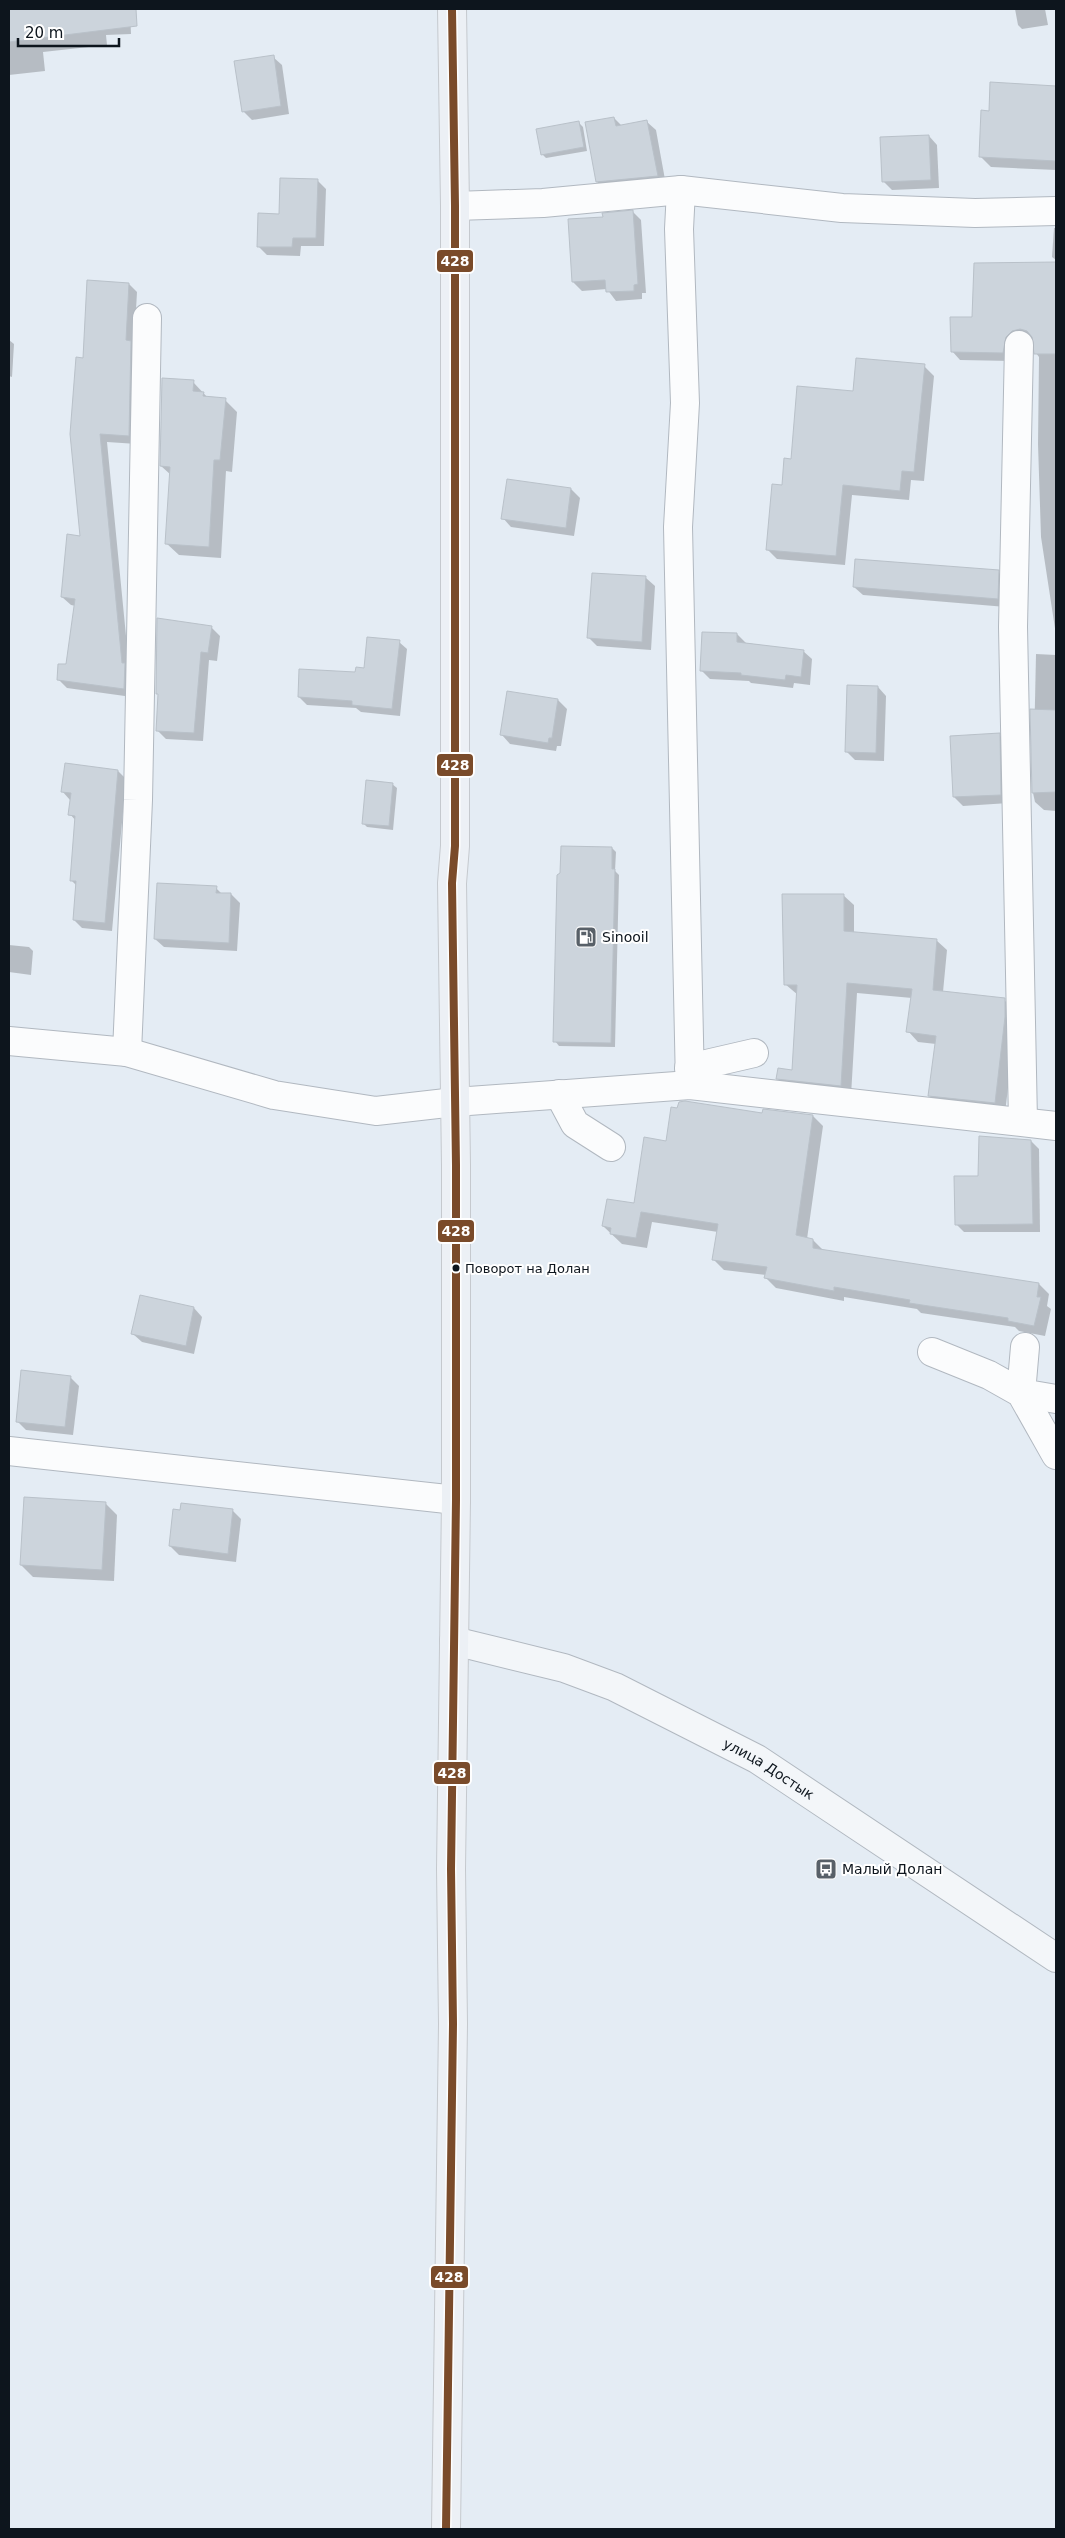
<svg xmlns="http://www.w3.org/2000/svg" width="1065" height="2538" font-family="'DejaVu Sans',sans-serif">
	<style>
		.shadow { fill: #0003 }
		.building { fill: #ccd4dc; stroke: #b9c1c9 }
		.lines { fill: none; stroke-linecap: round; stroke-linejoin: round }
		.minor-casing { stroke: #b1b8c0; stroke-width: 30 }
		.tertiary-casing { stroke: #b1b8c0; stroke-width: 30 }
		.secondary-casing { stroke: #b1b8c0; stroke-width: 30 }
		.primary-casing { stroke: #c5c9ce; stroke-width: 30 }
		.minor { stroke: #fbfcfd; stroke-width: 28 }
		.tertiary { stroke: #fbfcfd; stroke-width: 28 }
		.secondary { stroke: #f3f6f9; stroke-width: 28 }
		.primary { stroke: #ecf0f5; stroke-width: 28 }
		.bus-1-casing { stroke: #fff; stroke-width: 11 }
		.bus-1 { stroke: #7a4b2a; stroke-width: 8 }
		.bus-dot { fill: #0d151d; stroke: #fff; stroke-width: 2 }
		.labels { text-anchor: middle; stroke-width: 4; stroke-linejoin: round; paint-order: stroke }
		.bus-label { font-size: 13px; fill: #0d151d; stroke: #fff; text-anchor: start }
		.poi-label { font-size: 14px; fill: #0d151d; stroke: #fff; text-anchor: start }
		.street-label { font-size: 14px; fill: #0d151d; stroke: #fff }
		.line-badge { stroke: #fff; stroke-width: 2 }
		.badge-label { font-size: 14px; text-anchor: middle; font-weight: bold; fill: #fff }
	</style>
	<rect width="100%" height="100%" fill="#e4ecf4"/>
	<!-- shadow -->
	<g class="shadow">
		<path d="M 9,9 L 130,9 L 131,34 L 106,35 L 107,45 L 43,52 L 45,71 L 9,75 Z"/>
		<path d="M 1015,9 L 1045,9 L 1048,25 L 1022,29 L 1018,25 Z"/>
		<path d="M 273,57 L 282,65 L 289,114 L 252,120 L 243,111 Z"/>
		<path d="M 992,84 L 1056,87 L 1056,170 L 991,167 L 980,156 L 990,112 Z"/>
		<path d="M 614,118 L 622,126 L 647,122 L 656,130 L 666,185 L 606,190 L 597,182 Z"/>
		<path d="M 579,123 L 583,127 L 587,151 L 546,158 L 542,154 Z"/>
		<path d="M 929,136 L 937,145 L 939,188 L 892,190 L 883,181 Z"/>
		<path d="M 317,180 L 326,189 L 324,246 L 301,246 L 300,256 L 267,255 L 258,246 L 280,215 Z"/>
		<path d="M 633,212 L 641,220 L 646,293 L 642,293 L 642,299 L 616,301 L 607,289 L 582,291 L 573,282 L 569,220 L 604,218 Z"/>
		<path d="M 1054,228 L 1056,228 L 1056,260 L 1052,257 Z"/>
		<path d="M 1056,263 L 1056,635 L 1041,537 L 1038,444 L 1039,357 L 1036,353 L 1034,339 L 1029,337 L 1011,361 L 960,360 L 952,351 L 973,318 L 975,265 Z"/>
		<path d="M 129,284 L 137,292 L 134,346 L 137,444 L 107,442 L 132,697 L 67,688 L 58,679 L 67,665 L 76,606 L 71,605 L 62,597 L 81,537 L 84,359 Z"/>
		<path d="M 9,340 L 14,344 L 12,377 L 9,376 Z"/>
		<path d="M 924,366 L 934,376 L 924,481 L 911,480 L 909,500 L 852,495 L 845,565 L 777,559 L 767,549 L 783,487 L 792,460 L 855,392 Z"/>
		<path d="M 193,382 L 208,398 L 225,400 L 237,412 L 232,472 L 226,471 L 221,558 L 179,555 L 166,543 L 171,475 L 161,466 Z"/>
		<path d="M 571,489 L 580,498 L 574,536 L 511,527 L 503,518 Z"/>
		<path d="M 998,572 L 1007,580 L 1006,607 L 863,595 L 854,587 Z"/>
		<path d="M 593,574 L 646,578 L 655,586 L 651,650 L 597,646 L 589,638 Z"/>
		<path d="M 211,627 L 220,636 L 217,661 L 209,660 L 203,741 L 166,739 L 157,730 L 160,696 L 157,693 Z"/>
		<path d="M 737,634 L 746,643 L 803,651 L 812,659 L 810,685 L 794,683 L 793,688 L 751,683 L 749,681 L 710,679 L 701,670 Z"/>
		<path d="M 399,642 L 407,649 L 400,716 L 361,712 L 356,708 L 307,705 L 299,697 L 365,670 Z"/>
		<path d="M 1036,654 L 1056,655 L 1056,811 L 1044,810 L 1035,802 L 1033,793 Z"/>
		<path d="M 878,687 L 886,696 L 884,761 L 855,760 L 846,751 Z"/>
		<path d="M 558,700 L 567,709 L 561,746 L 557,746 L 556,751 L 510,744 L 502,735 Z"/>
		<path d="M 999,735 L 1008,743 L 1009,803 L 963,806 L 954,797 Z"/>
		<path d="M 118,771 L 126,779 L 112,931 L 82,928 L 74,920 L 77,886 L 71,880 L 76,821 L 70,814 L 70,800 L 62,791 Z"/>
		<path d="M 392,784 L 397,788 L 393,830 L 367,827 L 363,823 Z"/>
		<path d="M 612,848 L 616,852 L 615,871 L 619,875 L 615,1047 L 559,1046 L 555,1041 Z"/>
		<path d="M 216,888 L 222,894 L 231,894 L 240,903 L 237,951 L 164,947 L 155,939 Z"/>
		<path d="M 843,895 L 854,905 L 854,933 L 936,940 L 947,950 L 943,992 L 1004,1000 L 1015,1010 L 1015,1028 L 1005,1113 L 940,1106 L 930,1096 L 936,1044 L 918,1042 L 908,1031 L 912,998 L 857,993 L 851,1096 L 788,1089 L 778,1079 L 793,1072 L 798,995 L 785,984 Z"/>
		<path d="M 9,945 L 29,947 L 33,951 L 31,975 L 9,972 Z"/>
		<path d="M 764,1115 L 813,1116 L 823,1126 L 807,1239 L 813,1240 L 823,1250 L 1039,1284 L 1049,1294 L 1047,1306 L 1051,1309 L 1045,1336 L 1019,1331 L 1015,1327 L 921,1313 L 917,1309 L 844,1297 L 844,1301 L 776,1288 L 766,1278 L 766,1275 L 724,1270 L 713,1259 L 718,1232 L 652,1222 L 647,1248 L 622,1244 L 603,1226 L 635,1205 L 667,1142 Z"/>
		<path d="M 1031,1141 L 1039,1149 L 1040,1232 L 964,1232 L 956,1224 L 980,1177 Z"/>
		<path d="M 194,1308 L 202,1317 L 194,1354 L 142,1342 L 133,1334 Z"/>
		<path d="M 70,1377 L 79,1386 L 73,1435 L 26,1430 L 17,1421 Z"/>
		<path d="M 105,1503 L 117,1515 L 114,1581 L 33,1577 L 21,1565 Z"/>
		<path d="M 232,1510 L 241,1519 L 236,1562 L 179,1555 L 170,1546 Z"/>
	</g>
	<!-- building -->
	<g class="building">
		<path d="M 9,9 L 136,9 L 137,26 L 9,42 Z"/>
		<path d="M 274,55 L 281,106 L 242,112 L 234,61 Z"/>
		<path d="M 990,82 L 1056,86 L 1056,161 L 979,157 L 981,110 L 989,111 Z"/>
		<path d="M 614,117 L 616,126 L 647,120 L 658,176 L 596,182 L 585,122 Z"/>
		<path d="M 579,121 L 584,147 L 541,155 L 536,129 Z"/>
		<path d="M 929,135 L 931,180 L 882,182 L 880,137 Z"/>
		<path d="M 280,178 L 318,179 L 316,238 L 293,238 L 292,247 L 257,247 L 258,213 L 279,214 Z"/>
		<path d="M 633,210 L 638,284 L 634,285 L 634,291 L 606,292 L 605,280 L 572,282 L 568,219 L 603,217 L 602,213 Z"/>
		<path d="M 1056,262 L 1056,354 L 1034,354 L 1032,337 L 1027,331 L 1020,329 L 1012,331 L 1006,337 L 1003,353 L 951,352 L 950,317 L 972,317 L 974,263 Z"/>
		<path d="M 87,280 L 129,283 L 126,340 L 131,341 L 129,436 L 100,434 L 122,663 L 125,663 L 124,689 L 57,680 L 58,664 L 66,664 L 75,599 L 61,597 L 67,534 L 80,536 L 70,434 L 76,357 L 83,358 Z"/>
		<path d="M 856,358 L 925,364 L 914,472 L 902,471 L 900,491 L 843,485 L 836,556 L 766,550 L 772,484 L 782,485 L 784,458 L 791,459 L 797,386 L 853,391 Z"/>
		<path d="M 162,378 L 194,380 L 193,391 L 204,392 L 203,396 L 226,398 L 220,460 L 214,460 L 209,547 L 165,544 L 170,467 L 160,466 Z"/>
		<path d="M 507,479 L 571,488 L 566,528 L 501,519 Z"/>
		<path d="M 855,559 L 999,570 L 998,599 L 853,587 Z"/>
		<path d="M 592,573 L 646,576 L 642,642 L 587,638 Z"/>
		<path d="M 157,618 L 212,626 L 208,653 L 201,652 L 194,733 L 156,731 L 158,694 L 156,694 Z"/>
		<path d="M 702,632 L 737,633 L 737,642 L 804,650 L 801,677 L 786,675 L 785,680 L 741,675 L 741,673 L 700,671 Z"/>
		<path d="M 367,637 L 400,640 L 392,709 L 352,705 L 352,701 L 298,697 L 299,669 L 355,672 L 356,667 L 364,668 Z"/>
		<path d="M 847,685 L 878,686 L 876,753 L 845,752 Z"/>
		<path d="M 507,691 L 558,699 L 552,738 L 549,738 L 548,743 L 500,735 Z"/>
		<path d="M 1030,709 L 1056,710 L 1056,792 L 1032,793 Z"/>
		<path d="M 1000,733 L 1001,795 L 953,797 L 950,736 Z"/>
		<path d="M 65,763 L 118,770 L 105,923 L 73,920 L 76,881 L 70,881 L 75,816 L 68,815 L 71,793 L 61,792 Z"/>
		<path d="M 366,780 L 393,783 L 389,826 L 362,824 Z"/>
		<path d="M 561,846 L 612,847 L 612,869 L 615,869 L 611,1043 L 553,1042 L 557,875 L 560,873 Z"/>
		<path d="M 157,883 L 217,886 L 216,893 L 231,893 L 229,943 L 154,939 Z"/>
		<path d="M 782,894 L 844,894 L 844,931 L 937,939 L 933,990 L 1005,998 L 1005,1017 L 995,1103 L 928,1096 L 936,1036 L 906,1032 L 912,989 L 847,983 L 841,1086 L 776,1079 L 778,1068 L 792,1070 L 797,985 L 784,985 Z"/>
		<path d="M 685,1101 L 762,1113 L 763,1109 L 813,1115 L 796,1235 L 813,1239 L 813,1248 L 1039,1283 L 1037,1297 L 1041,1297 L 1034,1326 L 1008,1321 L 1008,1318 L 909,1303 L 910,1300 L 834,1287 L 834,1291 L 764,1278 L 767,1267 L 712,1260 L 718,1224 L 641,1212 L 636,1238 L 610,1234 L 611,1228 L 602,1226 L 607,1199 L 634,1203 L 644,1137 L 666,1141 L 671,1107 L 677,1108 L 679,1102 Z"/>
		<path d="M 979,1136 L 1031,1140 L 1033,1224 L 955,1225 L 954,1176 L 978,1176 Z"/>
		<path d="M 140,1295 L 194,1307 L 186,1346 L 131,1334 Z"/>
		<path d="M 21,1370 L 71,1376 L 65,1427 L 16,1422 Z"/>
		<path d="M 24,1497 L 106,1502 L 102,1570 L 20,1565 Z"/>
		<path d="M 181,1503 L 233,1509 L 228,1554 L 169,1546 L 173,1509 L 180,1510 Z"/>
	</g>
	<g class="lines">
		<!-- minor casing -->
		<g class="minor-casing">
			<g id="minor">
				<path d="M 455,206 L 543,203 L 681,190 L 842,208 L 975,213 L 1056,211"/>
				<path d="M 1019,345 L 1013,627 L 1023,1121"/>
				<path d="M 9,1041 L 127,1052 L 274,1095 L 376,1111 L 455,1102 L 690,1085 L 1056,1126"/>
				<path d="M 127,1052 L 138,800 L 147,318"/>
				<path d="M 689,1068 L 754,1053"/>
				<path d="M 559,1094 L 575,1124 L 611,1147"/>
				<path d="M 1025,1347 L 1021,1393 L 1056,1399"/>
				<path d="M 932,1352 L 989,1375 L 1021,1393 L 1056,1455"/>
				<path d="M 9,1451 L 456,1500"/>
			</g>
		</g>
		<!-- tertiary casing -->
		<g class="tertiary-casing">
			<path id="tertiary" d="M 681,190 L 679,229 L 685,403 L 678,527 L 690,1085"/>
		</g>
		<!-- secondary casing -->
		<g class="secondary-casing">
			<g id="secondary">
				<path id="s1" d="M 454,1641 L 564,1668 L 615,1687 L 757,1759 L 1056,1958"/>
			</g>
		</g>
		<!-- primary casing -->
		<g class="primary-casing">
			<path id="primary" d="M 446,2529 L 453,2024 L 451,1869 L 456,1500 L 456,1165 L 452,883 L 455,846 L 455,206 L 452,9"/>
		</g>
		<!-- minor -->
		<use href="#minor" class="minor"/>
		<!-- tertiary -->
		<use href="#tertiary" class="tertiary"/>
		<!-- secondary -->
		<use href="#secondary" class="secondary"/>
		<!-- primary -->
		<use href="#primary" class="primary"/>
		<!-- bus-1 casing -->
		<g class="bus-1-casing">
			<path id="bus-1" d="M 446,2529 L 453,2024 L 451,1869 L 456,1500 L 456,1165 L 452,883 L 455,846 L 455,206 L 452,9"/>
		</g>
		<!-- bus-1 -->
		<use href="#bus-1" class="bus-1"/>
	</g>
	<!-- icons -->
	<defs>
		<g id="fuel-square" transform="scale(1.125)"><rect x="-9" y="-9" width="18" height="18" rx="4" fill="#586068" stroke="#fff"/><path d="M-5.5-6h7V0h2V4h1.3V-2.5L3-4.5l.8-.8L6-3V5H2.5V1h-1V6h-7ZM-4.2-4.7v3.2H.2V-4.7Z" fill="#fff"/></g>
		<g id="bus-square" transform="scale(1.125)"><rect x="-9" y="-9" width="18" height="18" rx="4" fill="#586068" stroke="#fff"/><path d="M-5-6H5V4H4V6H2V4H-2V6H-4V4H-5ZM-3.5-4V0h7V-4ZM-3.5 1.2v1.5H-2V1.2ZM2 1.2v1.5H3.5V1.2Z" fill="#fff"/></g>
	</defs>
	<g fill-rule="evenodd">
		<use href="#fuel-square" x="586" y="937"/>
		<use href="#bus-square" x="826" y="1869"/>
	</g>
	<!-- markers -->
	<circle class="bus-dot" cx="456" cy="1268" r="4.5"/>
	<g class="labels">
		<!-- bus labels -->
		<g class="bus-label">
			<text x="465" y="1273">Поворот на Долан</text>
		</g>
		<!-- poi labels -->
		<g class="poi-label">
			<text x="602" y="942">Sinooil</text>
			<text x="842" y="1874">Малый Долан</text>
		</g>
		<!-- street labels -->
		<g class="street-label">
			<text dy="5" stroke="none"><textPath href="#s1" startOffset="342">улица Достык</textPath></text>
		</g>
	</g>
	<g class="line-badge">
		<rect x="436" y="249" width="38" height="24" rx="5" fill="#7a4b2a"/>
		<rect x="436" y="753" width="38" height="24" rx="5" fill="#7a4b2a"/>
		<rect x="437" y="1219" width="38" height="24" rx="5" fill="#7a4b2a"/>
		<rect x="433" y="1761" width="38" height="24" rx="5" fill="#7a4b2a"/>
		<rect x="430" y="2265" width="39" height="24" rx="5" fill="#7a4b2a"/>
	</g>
	<g class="badge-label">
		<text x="455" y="266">428</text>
		<text x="455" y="770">428</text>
		<text x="456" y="1236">428</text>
		<text x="452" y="1778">428</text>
		<text x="449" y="2282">428</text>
	</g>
	<!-- border -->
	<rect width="1065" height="2538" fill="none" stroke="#0d151d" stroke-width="20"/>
	<!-- scale -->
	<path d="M18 38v8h101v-8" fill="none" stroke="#0d151d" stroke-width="2.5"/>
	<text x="25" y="38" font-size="15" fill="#0d151d" stroke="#ffffff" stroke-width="4" paint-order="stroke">20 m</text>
</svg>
